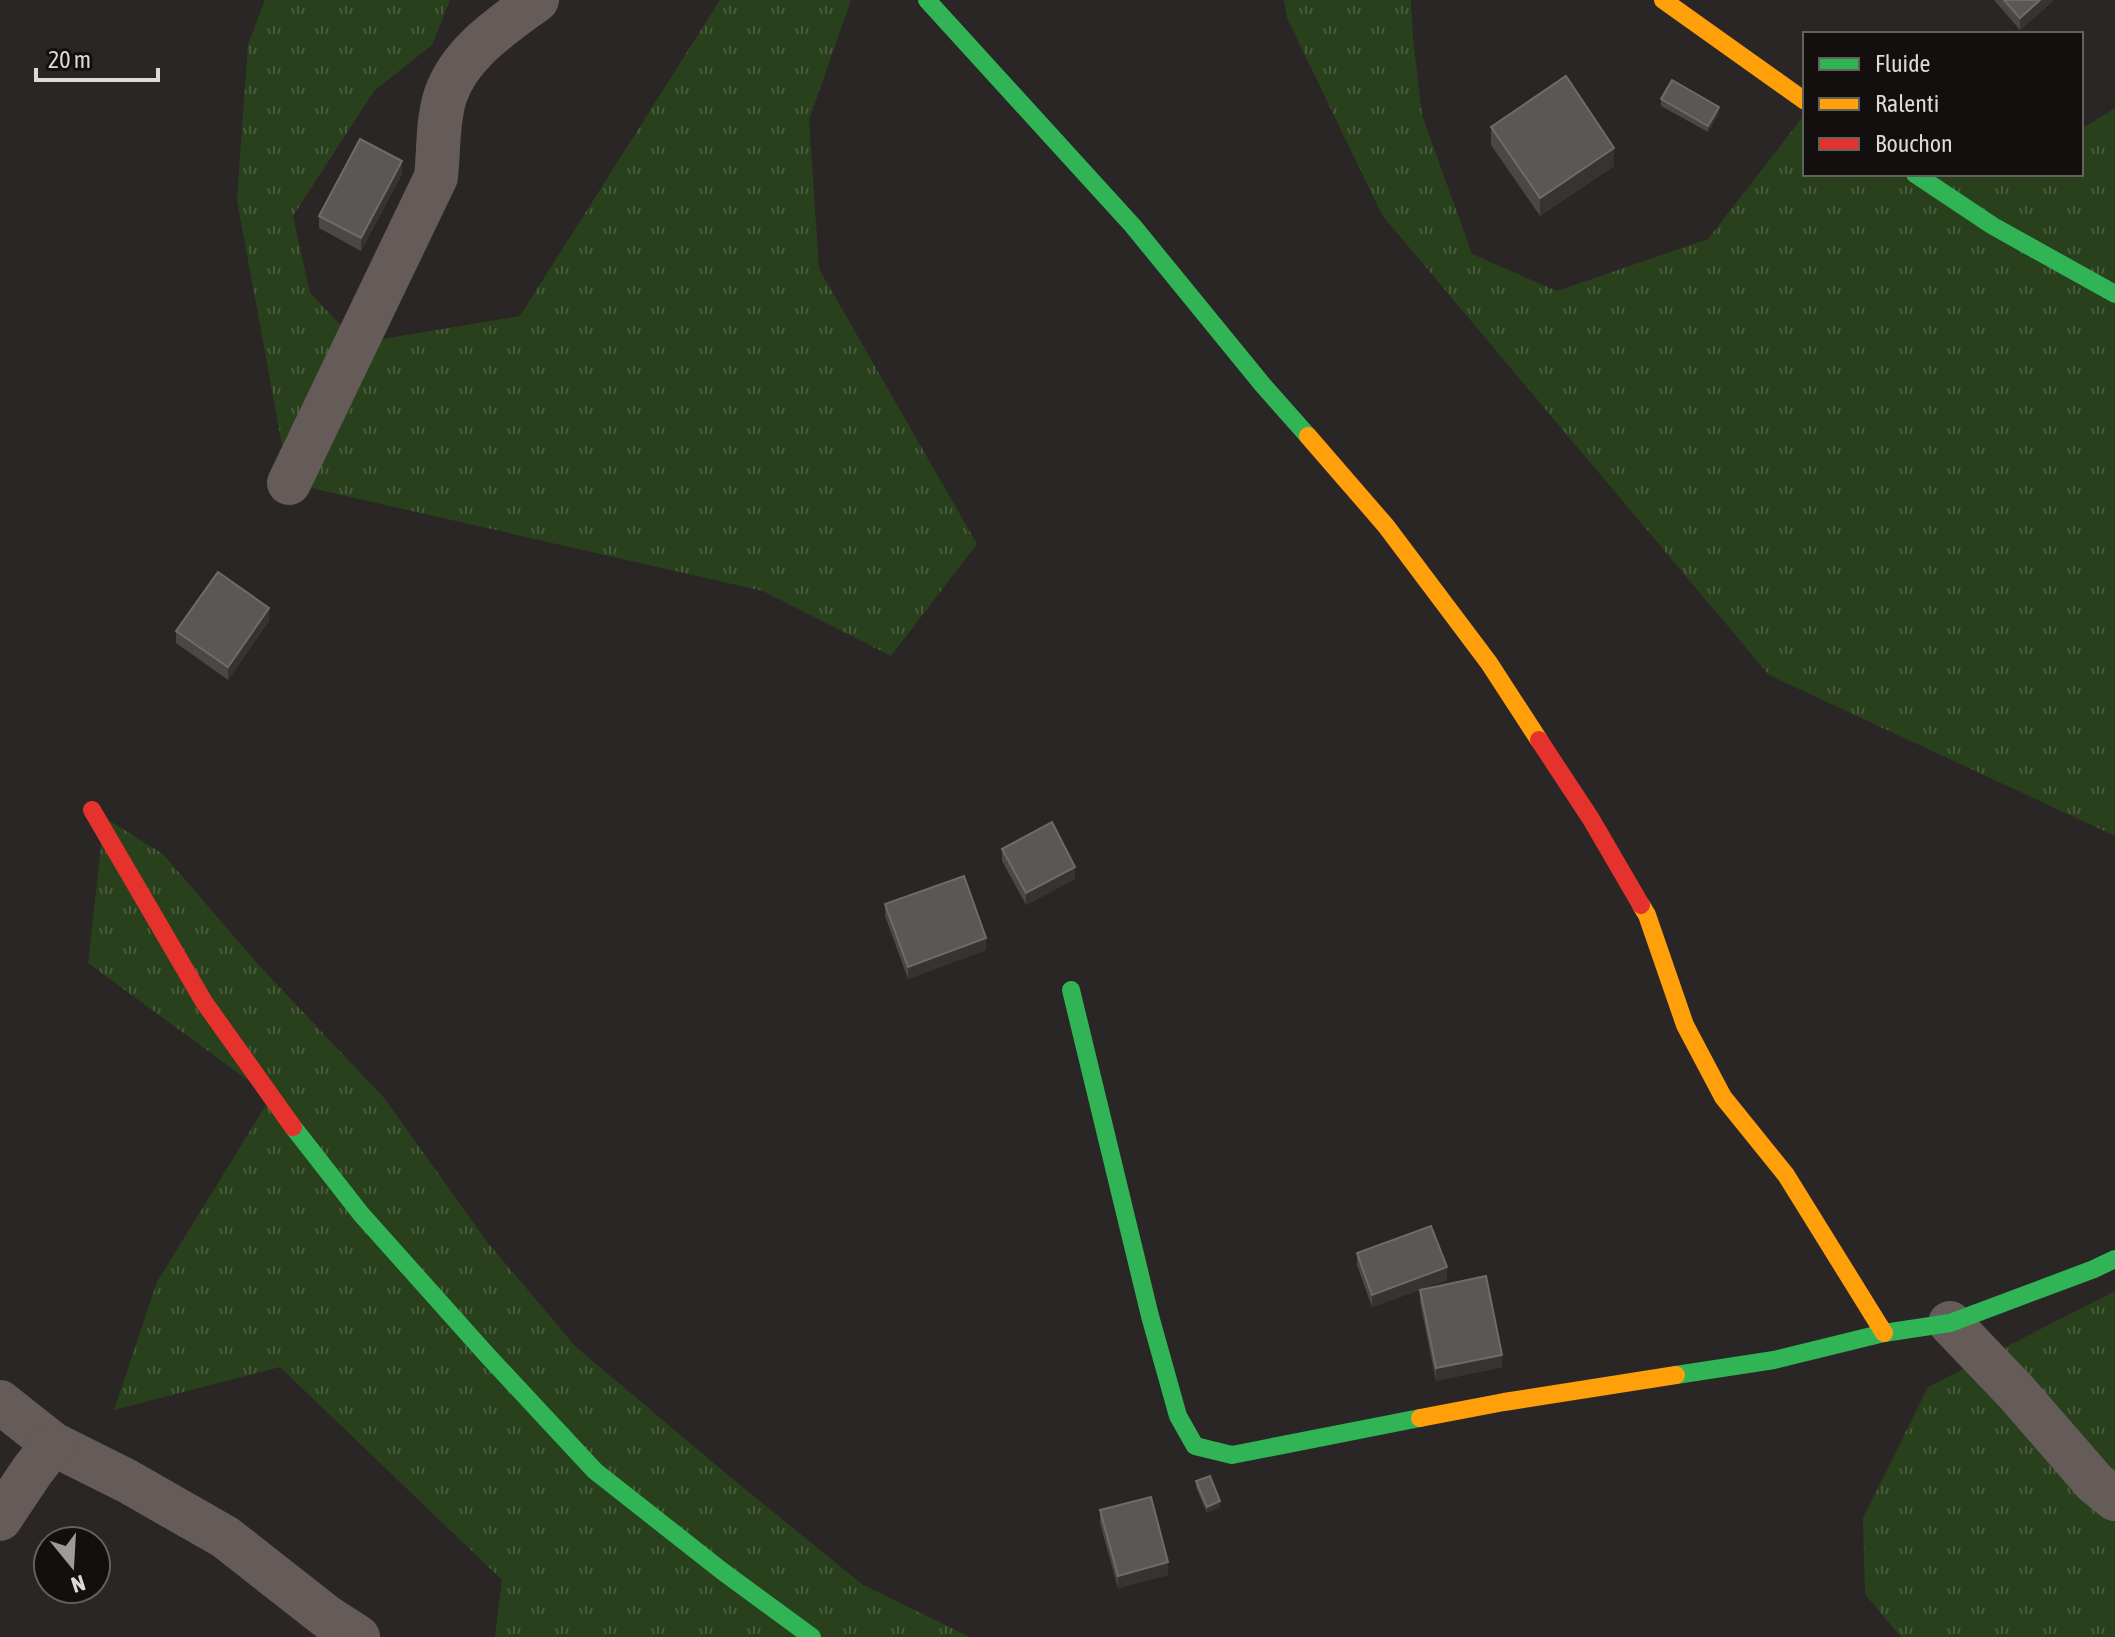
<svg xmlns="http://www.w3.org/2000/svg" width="2115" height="1637" font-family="'Asap Condensed',sans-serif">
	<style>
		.grass { fill: url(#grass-tufts) }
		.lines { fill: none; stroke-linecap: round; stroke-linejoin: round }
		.street { stroke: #655b58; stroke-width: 44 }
		.fast { stroke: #30b455; stroke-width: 18 }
		.slow { stroke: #ff9f0a; stroke-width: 18 }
		.jam { stroke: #e5322d; stroke-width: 18 }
		.wall { fill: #4a4746 }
		.shaded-wall { fill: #373332 }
		.building { fill: #5a5756; stroke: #6e6b6a; stroke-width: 2 }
	</style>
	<defs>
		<pattern id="grass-tufts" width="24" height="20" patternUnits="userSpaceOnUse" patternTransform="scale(2)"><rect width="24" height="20" fill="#29401c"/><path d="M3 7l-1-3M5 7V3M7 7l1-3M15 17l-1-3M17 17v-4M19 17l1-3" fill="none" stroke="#485b3c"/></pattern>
	</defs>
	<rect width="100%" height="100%" fill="#2a2625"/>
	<!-- grass -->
	<g class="grass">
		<path d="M 265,0 L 450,0 L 432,45 L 374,91 L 293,216 L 310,293 L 358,343 L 520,316 L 720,0 L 851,0 L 809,120 L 819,269 L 977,544 L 891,656 L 763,591 L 289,483 L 237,200 L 248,44 Z"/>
		<path d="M 1284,0 L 1411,0 L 1413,38 L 1422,115 L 1472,254 L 1557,291 L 1708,239 L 1805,114 L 1805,174 L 2081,174 L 2081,126 L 2085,127 L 2115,108 L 2115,836 L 1769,675 L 1382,215 L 1287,18 Z"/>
		<path d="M 92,810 L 163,854 L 255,961 L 384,1098 L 488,1243 L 576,1347 L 729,1476 L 863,1585 L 970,1637 L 495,1637 L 502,1580 L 280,1367 L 114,1410 L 157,1282 L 271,1097 L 88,963 L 103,828 Z"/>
		<path d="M 2115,1291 L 2115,1637 L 1901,1637 L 1865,1594 L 1863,1518 L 1928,1387 Z"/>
	</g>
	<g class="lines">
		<!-- street -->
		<g class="street">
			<path d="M 289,483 L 436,177 C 439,151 437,123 445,97 C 459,53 502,26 537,0"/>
			<path d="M 1950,1323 L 2016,1392 L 2095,1483 L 2115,1499"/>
			<path d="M 0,1402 L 53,1444 L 127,1481 L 225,1537 L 327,1617 L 358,1637"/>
			<path d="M 0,1519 L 32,1471 L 53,1444"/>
		</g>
		<!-- fast -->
		<g class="fast">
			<path d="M 927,0 L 1133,226 L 1262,384 L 1308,436"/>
			<path d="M 1915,174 L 1993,226 L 2115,294"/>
			<path d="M 1071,990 L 1150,1316 L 1178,1416 L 1195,1446 L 1232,1455 L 1420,1418"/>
			<path d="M 293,1127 L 361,1214 L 487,1355 L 595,1471 L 722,1571 L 812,1637"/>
			<path d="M 1676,1375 L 1774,1360 L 1884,1333 L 1950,1323 L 2094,1269 L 2115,1259"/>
		</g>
		<!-- slow -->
		<g class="slow">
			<path d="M 1663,0 L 1805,101"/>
			<path d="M 1308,436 L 1386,526 L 1489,663 L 1539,740"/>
			<path d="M 1641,905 L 1647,915 L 1685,1025 L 1723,1097 L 1786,1175 L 1884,1333"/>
			<path d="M 1420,1418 L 1504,1402 L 1676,1375"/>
		</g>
		<!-- jam -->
		<g class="jam">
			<path d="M 1539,740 L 1591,819 L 1641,905"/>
			<path d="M 92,810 L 204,1002 L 293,1127"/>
		</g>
	</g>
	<!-- wall -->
	<g class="wall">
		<path d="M 1994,0 L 2054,0 L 2020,30 Z"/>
		<path d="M 1661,99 L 1719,113 L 1708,132 L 1661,106 Z"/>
		<path d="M 1491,127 L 1614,166 L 1540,216 L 1491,145 Z"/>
		<path d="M 402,174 L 361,251 L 319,228 L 319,216 Z"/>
		<path d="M 269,621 L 228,680 L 176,643 L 176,631 Z"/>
		<path d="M 1002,849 L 1075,879 L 1026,905 L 1002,861 Z"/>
		<path d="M 885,904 L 986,950 L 908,979 L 885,916 Z"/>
		<path d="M 1357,1253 L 1447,1280 L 1372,1307 L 1357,1265 Z"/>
		<path d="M 1420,1290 L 1502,1367 L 1436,1381 L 1420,1302 Z"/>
		<path d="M 1196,1481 L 1220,1507 L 1207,1513 L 1196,1487 Z"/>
		<path d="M 1100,1510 L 1168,1575 L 1118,1588 L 1100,1523 Z"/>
	</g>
	<!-- shaded-wall -->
	<g class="shaded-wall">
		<path d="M 2040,0 L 2054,0 L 2020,30 L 2020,18 Z"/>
		<path d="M 1719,107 L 1719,113 L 1708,132 L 1708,126 Z"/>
		<path d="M 1614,148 L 1614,166 L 1540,216 L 1540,198 Z"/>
		<path d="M 402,161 L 402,174 L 361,251 L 361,238 Z"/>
		<path d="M 269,608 L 269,621 L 228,680 L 228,667 Z"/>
		<path d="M 1075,867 L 1075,879 L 1026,905 L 1026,893 Z"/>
		<path d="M 986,938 L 986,950 L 908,979 L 908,967 Z"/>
		<path d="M 1447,1267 L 1447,1280 L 1372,1307 L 1372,1295 Z"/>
		<path d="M 1502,1355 L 1502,1367 L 1436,1381 L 1436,1368 Z"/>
		<path d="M 1220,1501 L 1220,1507 L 1207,1513 L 1207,1507 Z"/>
		<path d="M 1168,1562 L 1168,1575 L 1118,1588 L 1118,1576 Z"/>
	</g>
	<!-- building -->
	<g class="building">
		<path d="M 2004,0 L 2040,0 L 2020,18 Z"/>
		<path d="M 1566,76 L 1614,148 L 1540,198 L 1491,127 Z"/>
		<path d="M 1672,80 L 1719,107 L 1708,126 L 1661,99 Z"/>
		<path d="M 360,139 L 402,161 L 361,238 L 319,216 Z"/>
		<path d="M 218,572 L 269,608 L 228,667 L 176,631 Z"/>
		<path d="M 1052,822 L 1075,867 L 1026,893 L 1002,849 Z"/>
		<path d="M 964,876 L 986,938 L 908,967 L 885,904 Z"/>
		<path d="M 1431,1226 L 1447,1267 L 1372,1295 L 1357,1253 Z"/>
		<path d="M 1486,1276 L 1502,1355 L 1436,1368 L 1420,1290 Z"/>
		<path d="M 1210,1476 L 1220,1501 L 1207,1507 L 1196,1481 Z"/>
		<path d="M 1151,1497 L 1168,1562 L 1118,1576 L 1100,1510 Z"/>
	</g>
	<!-- legend -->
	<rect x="1803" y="32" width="280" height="144" fill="#120f0e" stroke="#63605e" stroke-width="2"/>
	<rect x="1819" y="58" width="40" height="12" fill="#30b455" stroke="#63605e" stroke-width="2"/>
	<text x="1875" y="72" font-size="24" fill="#ddd9d7">Fluide</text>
	<rect x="1819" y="98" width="40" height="12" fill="#ff9f0a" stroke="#63605e" stroke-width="2"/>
	<text x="1875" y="112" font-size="24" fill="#ddd9d7">Ralenti</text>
	<rect x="1819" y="138" width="40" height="12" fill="#e5322d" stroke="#63605e" stroke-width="2"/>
	<text x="1875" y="152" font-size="24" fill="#ddd9d7">Bouchon</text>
	<!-- north arrow -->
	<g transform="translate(72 1565) rotate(162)"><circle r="38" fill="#120f0e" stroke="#63605e" stroke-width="2"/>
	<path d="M0-6L14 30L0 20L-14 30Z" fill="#9e9a99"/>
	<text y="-12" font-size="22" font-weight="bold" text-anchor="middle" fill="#ddd9d7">N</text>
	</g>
	<!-- scale -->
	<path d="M36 68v12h122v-12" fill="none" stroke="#ddd9d7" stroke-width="4"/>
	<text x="48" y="68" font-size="24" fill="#ddd9d7" stroke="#120f0e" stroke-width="6" paint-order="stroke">20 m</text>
</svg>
